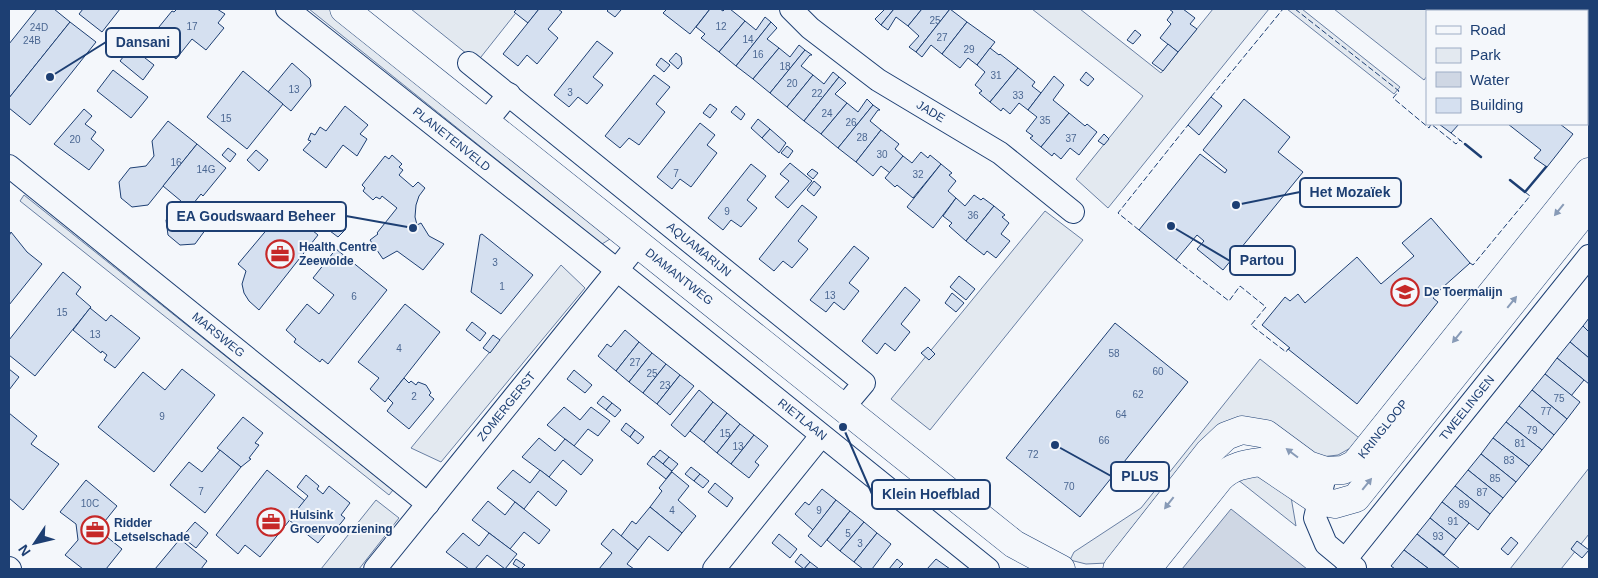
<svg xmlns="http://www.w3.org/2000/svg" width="1598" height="578" font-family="Helvetica,sans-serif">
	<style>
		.green { fill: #e3e9f0; stroke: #687fa3 }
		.water { fill: #cfd7e4; stroke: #687fa3 }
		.building { fill: #d5e0f0; stroke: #1d3f73 }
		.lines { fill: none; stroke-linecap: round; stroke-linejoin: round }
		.minor-casing { stroke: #1d3f73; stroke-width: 24 }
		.tertiary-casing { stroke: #1d3f73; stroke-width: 29 }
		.minor { stroke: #f4f7fb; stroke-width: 22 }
		.tertiary { stroke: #f4f7fb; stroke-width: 28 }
		.fence { stroke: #1d3f73; stroke-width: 1; stroke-dasharray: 6 2.5; stroke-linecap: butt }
		.wall { stroke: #1d3f73; stroke-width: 2.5 }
		.oneway { fill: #889bb7 }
		.labels { text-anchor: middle; stroke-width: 4; stroke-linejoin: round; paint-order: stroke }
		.number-label { font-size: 10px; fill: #4b6792 }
		.street-label { font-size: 12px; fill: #1d3f73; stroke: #f4f7fb }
		.poi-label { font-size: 12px; font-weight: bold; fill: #1d3f73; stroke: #f4f7fb; text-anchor: start }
		.leader { fill: none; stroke: #1d3f73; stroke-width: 2 }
		.callout-dot { fill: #1d3f73; stroke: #f4f7fb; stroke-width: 2 }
		.callout { fill: #f4f7fb; stroke: #1d3f73; stroke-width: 2 }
		.callout-label { font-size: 14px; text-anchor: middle; font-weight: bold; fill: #1d3f73 }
	</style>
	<rect width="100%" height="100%" fill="#f4f7fb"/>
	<!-- green -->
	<g class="green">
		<path d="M 309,9 L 329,9 L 605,230 L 610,239 L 602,244 Z"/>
		<path d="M 411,9 L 519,9 L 477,62 Z"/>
		<path d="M 1032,9 L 1080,9 L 1161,73 L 1213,9 L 1269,9 L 1108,208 L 1076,179 L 1143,96 Z"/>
		<path d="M 1287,9 L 1302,9 L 1400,87 L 1394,94 Z"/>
		<path d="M 1334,9 L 1582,9 L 1585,11 L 1427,11 L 1427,76 L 1424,80 Z"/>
		<path d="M 1587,12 L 1589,14 L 1589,112 L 1587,110 Z"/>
		<path d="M 24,195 L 393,490 L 389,495 L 20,201 Z"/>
		<path d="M 1045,211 L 1083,240 L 930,430 L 891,399 Z"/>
		<path d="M 561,265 L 585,288 L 441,462 L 411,448 Z"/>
		<path d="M 1260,359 L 1363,441 L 1338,455 L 1321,457 L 1255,420 L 1107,563 L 1086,564 L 1070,560 L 1074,552 L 1141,508 Z"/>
		<path d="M 1589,468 L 1589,534 L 1561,569 L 1510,569 Z"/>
		<path d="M 1251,471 L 1291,497 L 1296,526 L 1233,476 Z"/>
		<path d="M 376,500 L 399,518 L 359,569 L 321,569 Z"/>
	</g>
	<!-- water -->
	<path class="water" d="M 1231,509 L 1307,569 L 1308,569 L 1182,569 Z"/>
	<!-- building -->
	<g class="building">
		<path d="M 37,9 L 54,9 L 70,22 L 9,98 L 9,44 Z"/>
		<path d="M 83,9 L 120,9 L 102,32 L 79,14 Z"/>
		<path d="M 177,9 L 217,9 L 225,14 L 218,23 L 224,28 L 206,50 L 192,39 L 176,59 L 150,38 L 172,11 L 174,12 Z"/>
		<path d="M 517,9 L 539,9 L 528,23 L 514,12 Z"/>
		<path d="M 539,9 L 558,9 L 562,12 L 548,29 L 558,38 L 537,64 L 527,55 L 518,66 L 503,54 Z"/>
		<path d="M 609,9 L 619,9 L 621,10 L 615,17 L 607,11 Z"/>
		<path d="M 667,9 L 710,9 L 690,34 L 663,13 Z"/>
		<path d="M 710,9 L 720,9 L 723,11 L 725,9 L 730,9 L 745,21 L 719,52 L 701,38 L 705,34 L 696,27 Z"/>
		<path d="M 885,9 L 894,9 L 881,25 L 875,19 Z"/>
		<path d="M 894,9 L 922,9 L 908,26 L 896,17 L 888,30 L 881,25 Z"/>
		<path d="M 922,9 L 950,9 L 916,52 L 909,47 L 919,36 L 908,26 Z"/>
		<path d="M 950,9 L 967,22 L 942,54 L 931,45 L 922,57 L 916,52 Z"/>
		<path d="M 1169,9 L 1183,9 L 1195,18 L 1190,24 L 1197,29 L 1178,52 L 1160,38 L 1171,24 L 1167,20 L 1173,12 Z"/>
		<path d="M 765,17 L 771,22 L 736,66 L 719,52 L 745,21 L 756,30 Z"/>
		<path d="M 70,22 L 96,42 L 30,125 L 9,108 L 9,98 Z"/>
		<path d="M 771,22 L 777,28 L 767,39 L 779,48 L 753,79 L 736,66 Z"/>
		<path d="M 967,22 L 995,42 L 977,65 L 968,58 L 960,68 L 942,54 Z"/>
		<path d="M 1135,30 L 1141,35 L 1133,44 L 1127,40 Z"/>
		<path d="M 597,41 L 613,53 L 593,77 L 603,85 L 587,104 L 578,97 L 569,107 L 554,95 Z"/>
		<path d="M 1168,44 L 1178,52 L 1163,71 L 1152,63 Z"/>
		<path d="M 799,45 L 805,50 L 770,93 L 753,79 L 779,48 L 790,57 Z"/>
		<path d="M 131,47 L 154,65 L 143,80 L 120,61 Z"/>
		<path d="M 990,48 L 999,55 L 1000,54 L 1018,68 L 990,102 L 979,93 L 982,91 L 975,85 L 985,72 L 977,65 Z"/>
		<path d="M 805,50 L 812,55 L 810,55 L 801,66 L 813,75 L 787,107 L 770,93 Z"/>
		<path d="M 676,53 L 681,57 L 682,64 L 678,69 L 669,61 Z"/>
		<path d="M 661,58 L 670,65 L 664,72 L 656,65 Z"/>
		<path d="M 292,63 L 310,79 L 311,86 L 291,111 L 268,92 Z"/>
		<path d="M 1018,68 L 1035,82 L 1032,86 L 1041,93 L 1028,110 L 1019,103 L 1010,114 L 1003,108 L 1001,111 L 990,102 Z"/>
		<path d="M 113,70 L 148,97 L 131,118 L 97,91 Z"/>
		<path d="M 243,71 L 283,104 L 247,149 L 207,117 Z"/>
		<path d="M 833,72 L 839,77 L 804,121 L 787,107 L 813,75 L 824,84 Z"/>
		<path d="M 1086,72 L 1094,79 L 1088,86 L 1080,80 Z"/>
		<path d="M 654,75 L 670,87 L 656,104 L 665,112 L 639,145 L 629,138 L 620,148 L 605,136 Z"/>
		<path d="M 1054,76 L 1064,85 L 1053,100 L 1069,113 L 1041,147 L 1030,138 L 1033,136 L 1026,131 L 1037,117 L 1028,110 Z"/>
		<path d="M 839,77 L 846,83 L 835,94 L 847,103 L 821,134 L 804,121 Z"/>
		<path d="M 1211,97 L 1222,106 L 1199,135 L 1188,125 Z"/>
		<path d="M 867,99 L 873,105 L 838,148 L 821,134 L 847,103 L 858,112 Z"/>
		<path d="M 1244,99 L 1290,137 L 1278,152 L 1303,172 L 1223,270 L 1197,249 L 1204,241 L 1197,235 L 1176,260 L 1139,230 L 1200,154 L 1225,173 L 1227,170 L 1203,150 Z"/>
		<path d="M 710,104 L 717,109 L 710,118 L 703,113 Z"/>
		<path d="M 873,105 L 880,110 L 878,110 L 870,121 L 881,130 L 856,162 L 838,148 Z"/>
		<path d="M 345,106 L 368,125 L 360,134 L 367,139 L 357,156 L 343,145 L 326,168 L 303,150 L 311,141 L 308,140 L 311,133 L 315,135 L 320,127 L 326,131 Z"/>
		<path d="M 736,106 L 745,114 L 741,120 L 731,112 Z"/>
		<path d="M 84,109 L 92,116 L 85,124 L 96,132 L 91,139 L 104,150 L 89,170 L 54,144 Z"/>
		<path d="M 1069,113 L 1085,126 L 1087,124 L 1097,132 L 1079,155 L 1070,148 L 1061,159 L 1054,153 L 1052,156 L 1041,147 Z"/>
		<path d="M 758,119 L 770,129 L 762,138 L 751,128 Z"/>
		<path d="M 168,121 L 197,144 L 148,205 L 132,207 L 121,198 L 119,182 L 130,168 L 146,166 L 154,156 L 152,141 Z"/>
		<path d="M 700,123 L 715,135 L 707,145 L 717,153 L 691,187 L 680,179 L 672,189 L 657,177 Z"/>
		<path d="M 1439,124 L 1459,124 L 1451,133 Z"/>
		<path d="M 1508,124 L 1560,124 L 1573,134 L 1547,167 L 1534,158 L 1541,150 Z"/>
		<path d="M 770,129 L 786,143 L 779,153 L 762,138 Z"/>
		<path d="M 881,130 L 899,144 L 895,149 L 903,156 L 890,173 L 881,166 L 873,176 L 856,162 Z"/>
		<path d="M 1104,134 L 1109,139 L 1104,145 L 1098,141 Z"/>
		<path d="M 197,144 L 226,168 L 203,196 L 201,194 L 193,204 L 205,214 L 206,229 L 195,244 L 180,245 L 168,235 L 166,220 L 181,201 L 163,186 Z"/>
		<path d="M 787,146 L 793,151 L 788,158 L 781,153 Z"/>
		<path d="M 228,148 L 236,154 L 230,162 L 222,155 Z"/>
		<path d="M 256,150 L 268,160 L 259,171 L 247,160 Z"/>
		<path d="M 921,152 L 928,158 L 930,155 L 941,164 L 913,198 L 897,185 L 895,187 L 885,178 L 903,156 L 912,163 Z"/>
		<path d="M 392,155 L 402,164 L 399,167 L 403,170 L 399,175 L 413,187 L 418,182 L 425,188 L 419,196 L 416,205 L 415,217 L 417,225 L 421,223 L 429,236 L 444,244 L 423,270 L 397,251 L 383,259 L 370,240 L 378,234 L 377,233 L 397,208 L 382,196 L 380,199 L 376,197 L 373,200 L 363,191 L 365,188 L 362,185 L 385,156 L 389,159 Z"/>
		<path d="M 790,163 L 812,181 L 788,208 L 775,197 L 789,181 L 780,174 Z"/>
		<path d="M 751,164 L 766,176 L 747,200 L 757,208 L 741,227 L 731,220 L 723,230 L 708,218 Z"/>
		<path d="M 941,164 L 952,173 L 949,175 L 956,181 L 948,191 L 956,198 L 933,228 L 907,207 Z"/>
		<path d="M 812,169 L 818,173 L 813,179 L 807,174 Z"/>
		<path d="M 814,181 L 821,187 L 814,196 L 807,190 Z"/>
		<path d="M 974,195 L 981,200 L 983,198 L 994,206 L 966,241 L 949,226 L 952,223 L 943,216 L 956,198 L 965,206 Z"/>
		<path d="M 802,205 L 817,217 L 798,241 L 808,249 L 792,268 L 783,261 L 774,271 L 759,259 Z"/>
		<path d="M 994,206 L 1005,215 L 1002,217 L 1009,223 L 1001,234 L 1010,241 L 996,258 L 987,251 L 984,255 L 966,241 Z"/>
		<path d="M 285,208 L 318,235 L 259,310 L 249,301 L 244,293 L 242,284 L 246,271 L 238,264 Z"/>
		<path d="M 329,216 L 346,229 L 338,237 L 322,225 Z"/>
		<path d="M 1431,218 L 1470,263 L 1442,288 L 1433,298 L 1438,302 L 1357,404 L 1288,349 L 1290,348 L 1262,325 L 1285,297 L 1290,301 L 1298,294 L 1305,303 L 1357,257 L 1381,284 L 1414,256 L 1402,243 Z"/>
		<path d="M 11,232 L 27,252 L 42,264 L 9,305 L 9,236 Z"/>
		<path d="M 482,234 L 533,275 L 501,314 L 471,292 L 480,235 Z"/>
		<path d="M 854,246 L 869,258 L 849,283 L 859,291 L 844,310 L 834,302 L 826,312 L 810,300 Z"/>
		<path d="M 336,249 L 387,290 L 328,364 L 322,359 L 320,362 L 294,342 L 296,339 L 286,330 L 307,304 L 319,314 L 334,295 L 313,278 Z"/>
		<path d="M 63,272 L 81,287 L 76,294 L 91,307 L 35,376 L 9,355 L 9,340 Z"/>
		<path d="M 959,276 L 975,289 L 966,300 L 950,287 Z"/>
		<path d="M 905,287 L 920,300 L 901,324 L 910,332 L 895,351 L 885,343 L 877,354 L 862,341 Z"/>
		<path d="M 952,293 L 964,303 L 956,312 L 945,303 Z"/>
		<path d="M 405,304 L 440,332 L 385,402 L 370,389 L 379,378 L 358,362 Z"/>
		<path d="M 90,308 L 106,321 L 111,315 L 140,338 L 115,368 L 104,360 L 107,355 L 102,351 L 101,353 L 73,330 Z"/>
		<path d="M 1589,318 L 1589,332 L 1583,326 Z"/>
		<path d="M 472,322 L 486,333 L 480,341 L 466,330 Z"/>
		<path d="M 1115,323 L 1188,382 L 1080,517 L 1006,458 Z"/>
		<path d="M 1583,326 L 1589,332 L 1589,358 L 1570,342 Z"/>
		<path d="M 625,330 L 639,342 L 616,371 L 598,356 L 607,344 L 611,347 Z"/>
		<path d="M 493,335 L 500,340 L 490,353 L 483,348 Z"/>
		<path d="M 639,342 L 652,353 L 629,382 L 616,371 Z"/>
		<path d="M 1570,342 L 1589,358 L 1589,384 L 1557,358 Z"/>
		<path d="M 928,347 L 935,354 L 929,360 L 921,353 Z"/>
		<path d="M 652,353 L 666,364 L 643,393 L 629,382 Z"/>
		<path d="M 1557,358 L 1584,380 L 1571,396 L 1545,374 Z"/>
		<path d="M 666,364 L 680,375 L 657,404 L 643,393 Z"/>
		<path d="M 9,369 L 19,377 L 9,390 Z"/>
		<path d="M 182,369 L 215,395 L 154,472 L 98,427 L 143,372 L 165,390 Z"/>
		<path d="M 574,370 L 592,385 L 585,393 L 567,379 Z"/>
		<path d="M 1545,374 L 1580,402 L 1567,419 L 1532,390 Z"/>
		<path d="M 680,375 L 694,386 L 670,415 L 657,404 Z"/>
		<path d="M 404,378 L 409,383 L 411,381 L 416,385 L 418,382 L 426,385 L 431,393 L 429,395 L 434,399 L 409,429 L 387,411 L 393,403 L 388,398 Z"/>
		<path d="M 699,390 L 713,402 L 685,437 L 671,425 Z"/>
		<path d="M 1532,390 L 1567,419 L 1554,435 L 1519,406 Z"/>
		<path d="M 603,396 L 612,403 L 606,410 L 597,403 Z"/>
		<path d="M 713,402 L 727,413 L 704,442 L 690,431 Z"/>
		<path d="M 612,403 L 621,410 L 615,417 L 606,410 Z"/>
		<path d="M 1519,406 L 1554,435 L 1542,450 L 1506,422 Z"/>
		<path d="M 564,407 L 580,420 L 591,407 L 610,421 L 598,436 L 588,429 L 574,446 L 547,425 Z"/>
		<path d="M 9,413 L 37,436 L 31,444 L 59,464 L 23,510 L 9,498 Z"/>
		<path d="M 727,413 L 740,424 L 717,453 L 704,442 Z"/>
		<path d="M 243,417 L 263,433 L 255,443 L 259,445 L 249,458 L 251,459 L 241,467 L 217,448 Z"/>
		<path d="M 1506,422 L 1542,450 L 1529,466 L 1493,438 Z"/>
		<path d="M 626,423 L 635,430 L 630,437 L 621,430 Z"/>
		<path d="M 740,424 L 754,435 L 731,464 L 717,453 Z"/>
		<path d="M 635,430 L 644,437 L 638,444 L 630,437 Z"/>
		<path d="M 754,435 L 768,446 L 755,462 L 759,465 L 749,478 L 731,464 Z"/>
		<path d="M 539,438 L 555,451 L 565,439 L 593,460 L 581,475 L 563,460 L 549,477 L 522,457 Z"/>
		<path d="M 1493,438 L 1529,466 L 1516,482 L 1481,454 Z"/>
		<path d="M 220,450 L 241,467 L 205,513 L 170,485 L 189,462 L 202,472 Z"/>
		<path d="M 660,450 L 669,457 L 663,464 L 654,457 Z"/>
		<path d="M 1481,454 L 1516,482 L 1503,498 L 1468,470 Z"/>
		<path d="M 653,456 L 672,471 L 666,479 L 647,464 Z"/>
		<path d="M 669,457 L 678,464 L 672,471 L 663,464 Z"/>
		<path d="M 691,467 L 700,474 L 694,481 L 685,474 Z"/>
		<path d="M 267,470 L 305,501 L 260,557 L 245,545 L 238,554 L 216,535 Z"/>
		<path d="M 513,470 L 530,483 L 540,470 L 567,491 L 556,506 L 538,491 L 524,509 L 497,488 Z"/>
		<path d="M 1468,470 L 1503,498 L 1490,514 L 1455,486 Z"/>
		<path d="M 672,472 L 689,486 L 678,500 L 696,516 L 682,533 L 650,507 L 662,491 L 659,488 Z"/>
		<path d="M 700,474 L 709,481 L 703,488 L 694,481 Z"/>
		<path d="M 306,475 L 319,486 L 317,489 L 323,494 L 329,486 L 350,503 L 341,515 L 345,518 L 337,528 L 333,525 L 318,543 L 289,520 L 308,496 L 297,487 Z"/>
		<path d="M 86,480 L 117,506 L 101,526 L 102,533 L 122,549 L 106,569 L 83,569 L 65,555 L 78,540 L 76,524 L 60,512 Z"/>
		<path d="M 715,483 L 733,498 L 727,507 L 708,492 Z"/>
		<path d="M 1455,486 L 1490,514 L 1478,530 L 1442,502 Z"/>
		<path d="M 822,489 L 836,500 L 813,530 L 795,514 L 805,502 L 809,505 Z"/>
		<path d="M 836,500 L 850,511 L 821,547 L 808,536 Z"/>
		<path d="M 488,501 L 505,515 L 515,502 L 550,530 L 539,544 L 524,532 L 510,549 L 472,520 Z"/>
		<path d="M 1442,502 L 1469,523 L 1456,539 L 1430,518 Z"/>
		<path d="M 650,507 L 682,533 L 668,551 L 649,536 L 638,550 L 621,536 L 632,521 L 636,524 Z"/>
		<path d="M 850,511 L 864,522 L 840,551 L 827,540 Z"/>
		<path d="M 1430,518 L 1456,539 L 1444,555 L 1417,534 Z"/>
		<path d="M 195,522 L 208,533 L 196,548 L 182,537 Z"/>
		<path d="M 864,522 L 877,533 L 854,562 L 840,551 Z"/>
		<path d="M 613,529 L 638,550 L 627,564 L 634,569 L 599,569 L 612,553 L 601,544 Z"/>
		<path d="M 463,533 L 479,546 L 489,533 L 517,554 L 505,569 L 487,555 L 475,569 L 469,569 L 446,552 Z"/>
		<path d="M 877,533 L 891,544 L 872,569 L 863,569 L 854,562 Z"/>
		<path d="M 779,534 L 797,549 L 790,558 L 772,543 Z"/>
		<path d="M 1417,534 L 1460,569 L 1429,569 L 1404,550 Z"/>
		<path d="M 1511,537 L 1518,543 L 1508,555 L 1501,549 Z"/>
		<path d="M 180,539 L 207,561 L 201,569 L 155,569 Z"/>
		<path d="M 1577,541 L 1589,550 L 1582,558 L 1571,549 Z"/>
		<path d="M 1404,550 L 1429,569 L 1395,569 L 1391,566 Z"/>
		<path d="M 801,554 L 810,562 L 804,569 L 795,562 Z"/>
		<path d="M 516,559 L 525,565 L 521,569 L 513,564 Z"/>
		<path d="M 897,559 L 903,564 L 898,569 L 889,569 Z"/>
		<path d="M 936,559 L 950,569 L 927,569 Z"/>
		<path d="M 810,562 L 819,569 L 804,569 Z"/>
	</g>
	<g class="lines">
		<!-- minor casing -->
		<g class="minor-casing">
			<g id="minor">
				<path id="s1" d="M 287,9 L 617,270 L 988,569"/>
				<path id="s2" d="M 791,9 L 810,28 L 878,80 L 1000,153 L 1073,212"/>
				<path id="s3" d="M 469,63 L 864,383 L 843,408"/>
				<path d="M 486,122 L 509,94"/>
				<path id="s4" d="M 9,166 L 428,504"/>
				<path d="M 1326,471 L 1315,518 L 1326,544 L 1355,568"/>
				<path id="s5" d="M 1345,560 L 1589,256"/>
				<path d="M 9,568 L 10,569"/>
				<path id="s6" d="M 375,569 L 638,244"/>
				<path d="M 714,569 L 821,436"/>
			</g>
		</g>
		<!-- tertiary casing -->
		<g class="tertiary-casing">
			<g id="tertiary">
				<path id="s7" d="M 344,9 L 1014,544 L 1061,569"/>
				<path id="s8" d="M 1117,569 L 1209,452 L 1226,436 L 1242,430 L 1266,434 L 1308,465 L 1326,471 L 1343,470 L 1355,464 L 1589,172"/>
				<path d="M 1147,569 L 1220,478 C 1232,466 1245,464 1261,462 L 1319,501 L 1335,504 L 1356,498 L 1589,206"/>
			</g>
		</g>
		<!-- minor -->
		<use href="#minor" class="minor"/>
		<!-- tertiary -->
		<use href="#tertiary" class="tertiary"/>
		<!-- fence -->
		<g class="fence">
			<path d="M 1295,9 L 1399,91 L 1393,98 L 1429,128 L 1431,124 L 1456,144 L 1460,140"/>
			<path d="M 1211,97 L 1283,9"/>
			<path d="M 1451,133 L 1465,144"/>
			<path d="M 1139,230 L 1118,213 L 1188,125"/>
			<path d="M 1176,260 L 1229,301 L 1240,286 L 1266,307 L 1251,325 L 1286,352 L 1288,349"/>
			<path d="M 1470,263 L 1473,265 L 1530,196 L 1525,192"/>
		</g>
		<!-- wall -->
		<g class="wall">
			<path d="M 1465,144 L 1481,157"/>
			<path d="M 1510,180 L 1525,192 L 1546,167"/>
		</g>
	</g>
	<!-- one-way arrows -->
	<defs><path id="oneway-solid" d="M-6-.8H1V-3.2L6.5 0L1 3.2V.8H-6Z" transform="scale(1.25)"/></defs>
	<g class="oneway">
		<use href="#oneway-solid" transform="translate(1559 210) rotate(129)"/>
		<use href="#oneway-solid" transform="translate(1512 302) rotate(-51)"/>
		<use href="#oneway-solid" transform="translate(1457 337) rotate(129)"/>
		<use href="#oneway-solid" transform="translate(1292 453) rotate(-143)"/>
		<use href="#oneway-solid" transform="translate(1367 484) rotate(-51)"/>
		<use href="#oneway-solid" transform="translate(1169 503) rotate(128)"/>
	</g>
	<!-- icons -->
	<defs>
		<g id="office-ring" transform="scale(1.4375)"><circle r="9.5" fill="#f4f7fb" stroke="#c62828" stroke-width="1.5"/><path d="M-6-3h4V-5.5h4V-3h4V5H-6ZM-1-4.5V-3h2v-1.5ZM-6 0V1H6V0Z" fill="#c62828"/></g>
		<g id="school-ring" transform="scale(1.4375)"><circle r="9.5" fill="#f4f7fb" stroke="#c62828" stroke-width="1.5"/><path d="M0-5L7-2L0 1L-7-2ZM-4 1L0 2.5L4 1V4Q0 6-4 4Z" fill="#c62828"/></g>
	</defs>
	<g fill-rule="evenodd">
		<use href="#office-ring" x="280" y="254"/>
		<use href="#school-ring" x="1405" y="292"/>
		<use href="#office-ring" x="271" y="522"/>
		<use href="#office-ring" x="95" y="530"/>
	</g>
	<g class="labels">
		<!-- number labels -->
		<g class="number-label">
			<text x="935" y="24">25</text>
			<text x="192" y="30">17</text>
			<text x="721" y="30">12</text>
			<text x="39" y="31">24D</text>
			<text x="942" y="41">27</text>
			<text x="748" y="43">14</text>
			<text x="32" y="44">24B</text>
			<text x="969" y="53">29</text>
			<text x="758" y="58">16</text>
			<text x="785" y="70">18</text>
			<text x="996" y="79">31</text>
			<text x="792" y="87">20</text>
			<text x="294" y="93">13</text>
			<text x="570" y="96">3</text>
			<text x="817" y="97">22</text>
			<text x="1018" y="99">33</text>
			<text x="827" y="117">24</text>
			<text x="226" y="122">15</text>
			<text x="1045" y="124">35</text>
			<text x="851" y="126">26</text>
			<text x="862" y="141">28</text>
			<text x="1071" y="142">37</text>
			<text x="75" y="143">20</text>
			<text x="882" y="158">30</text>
			<text x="176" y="166">16</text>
			<text x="206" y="173">14G</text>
			<text x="676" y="177">7</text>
			<text x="918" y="178">32</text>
			<text x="727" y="215">9</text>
			<text x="973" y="219">36</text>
			<text x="495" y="266">3</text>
			<text x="502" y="290">1</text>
			<text x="830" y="299">13</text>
			<text x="354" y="300">6</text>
			<text x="62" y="316">15</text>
			<text x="95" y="338">13</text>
			<text x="399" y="352">4</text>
			<text x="1114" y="357">58</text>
			<text x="635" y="366">27</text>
			<text x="1158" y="375">60</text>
			<text x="652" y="377">25</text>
			<text x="665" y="389">23</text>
			<text x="1138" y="398">62</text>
			<text x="414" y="400">2</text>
			<text x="1559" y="402">75</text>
			<text x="1546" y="415">77</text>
			<text x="1121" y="418">64</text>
			<text x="162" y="420">9</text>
			<text x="1532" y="434">79</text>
			<text x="725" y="437">15</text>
			<text x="1104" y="444">66</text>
			<text x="1520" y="447">81</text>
			<text x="738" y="450">13</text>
			<text x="1033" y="458">72</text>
			<text x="1509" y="464">83</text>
			<text x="1495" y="482">85</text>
			<text x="1069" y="490">70</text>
			<text x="201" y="495">7</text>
			<text x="1482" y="496">87</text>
			<text x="90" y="507">10C</text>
			<text x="1464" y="508">89</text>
			<text x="672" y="514">4</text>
			<text x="819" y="514">9</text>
			<text x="1453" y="525">91</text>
			<text x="848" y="537">5</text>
			<text x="1438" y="540">93</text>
			<text x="860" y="547">3</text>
		</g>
		<!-- street labels -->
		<g class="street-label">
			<text dy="4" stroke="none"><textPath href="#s2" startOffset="174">JADE</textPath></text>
			<text dy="4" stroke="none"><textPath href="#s1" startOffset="210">PLANETENVELD</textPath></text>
			<text dy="4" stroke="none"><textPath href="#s3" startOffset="296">AQUAMARIJN</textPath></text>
			<text dy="4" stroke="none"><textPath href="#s7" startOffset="429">DIAMANTWEG</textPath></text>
			<text dy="4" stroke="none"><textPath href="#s4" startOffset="269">MARSWEG</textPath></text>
			<text dy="4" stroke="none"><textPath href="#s6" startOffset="209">ZOMERGERST</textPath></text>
			<text dy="4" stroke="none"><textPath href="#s5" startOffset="195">TWEELINGEN</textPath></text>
			<text dy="4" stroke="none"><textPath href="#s1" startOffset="659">RIETLAAN</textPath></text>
			<text dy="4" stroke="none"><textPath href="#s8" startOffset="360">KRINGLOOP</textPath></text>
		</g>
		<!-- poi labels -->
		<g class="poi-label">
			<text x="299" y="251">Health Centre<tspan x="299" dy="14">Zeewolde</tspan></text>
			<text x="1424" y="296">De Toermalijn</text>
			<text x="290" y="519">Hulsink<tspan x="290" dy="14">Groenvoorziening</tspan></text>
			<text x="114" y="527">Ridder<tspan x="114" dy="14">Letselschade</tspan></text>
		</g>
	</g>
	<!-- callouts -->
	<path class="leader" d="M50 77L106 42M1236 205L1300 192M413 228L346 216M1171 226L1230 261M1055 445L1111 476M843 427L872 494"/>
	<g class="callout-dot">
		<circle cx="50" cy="77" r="5"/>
		<circle cx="1236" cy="205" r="5"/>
		<circle cx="413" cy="228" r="5"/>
		<circle cx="1171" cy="226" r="5"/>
		<circle cx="1055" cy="445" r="5"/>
		<circle cx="843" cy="427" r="5"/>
	</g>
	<g class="callout">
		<rect x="106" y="28" width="74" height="29" rx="5"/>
		<rect x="1300" y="178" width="101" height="29" rx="5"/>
		<rect x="167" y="202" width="179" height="29" rx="5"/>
		<rect x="1230" y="246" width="65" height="29" rx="5"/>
		<rect x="1111" y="462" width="58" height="29" rx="5"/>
		<rect x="872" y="480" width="118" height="29" rx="5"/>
	</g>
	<g class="callout-label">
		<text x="143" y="47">Dansani</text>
		<text x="1350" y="197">Het Mozaïek</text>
		<text x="256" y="221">EA Goudswaard Beheer</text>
		<text x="1262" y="265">Partou</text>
		<text x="1140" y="481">PLUS</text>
		<text x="931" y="499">Klein Hoefblad</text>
	</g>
	<!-- border -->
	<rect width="1598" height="578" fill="none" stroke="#1d3f73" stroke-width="20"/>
	<!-- legend -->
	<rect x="1426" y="10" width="162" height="115" fill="#f4f7fb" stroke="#9eadc5"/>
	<rect x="1436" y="26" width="25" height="8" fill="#f4f7fb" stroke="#9eadc5"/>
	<text x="1470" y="35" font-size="15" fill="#1d3f73">Road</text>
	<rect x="1436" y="48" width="25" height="15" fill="#e3e9f0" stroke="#9eadc5"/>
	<text x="1470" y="60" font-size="15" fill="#1d3f73">Park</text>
	<rect x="1436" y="72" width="25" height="15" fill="#cfd7e4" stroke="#9eadc5"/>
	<text x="1470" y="85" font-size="15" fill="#1d3f73">Water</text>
	<rect x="1436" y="98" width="25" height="15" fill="#d5e0f0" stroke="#9eadc5"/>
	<text x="1470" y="110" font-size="15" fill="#1d3f73">Building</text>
	<!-- north arrow -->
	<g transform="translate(35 543) rotate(235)" stroke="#f4f7fb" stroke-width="4" paint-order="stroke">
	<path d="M0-4L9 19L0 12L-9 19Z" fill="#1d3f73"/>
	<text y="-8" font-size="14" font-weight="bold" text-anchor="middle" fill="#1d3f73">N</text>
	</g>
</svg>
